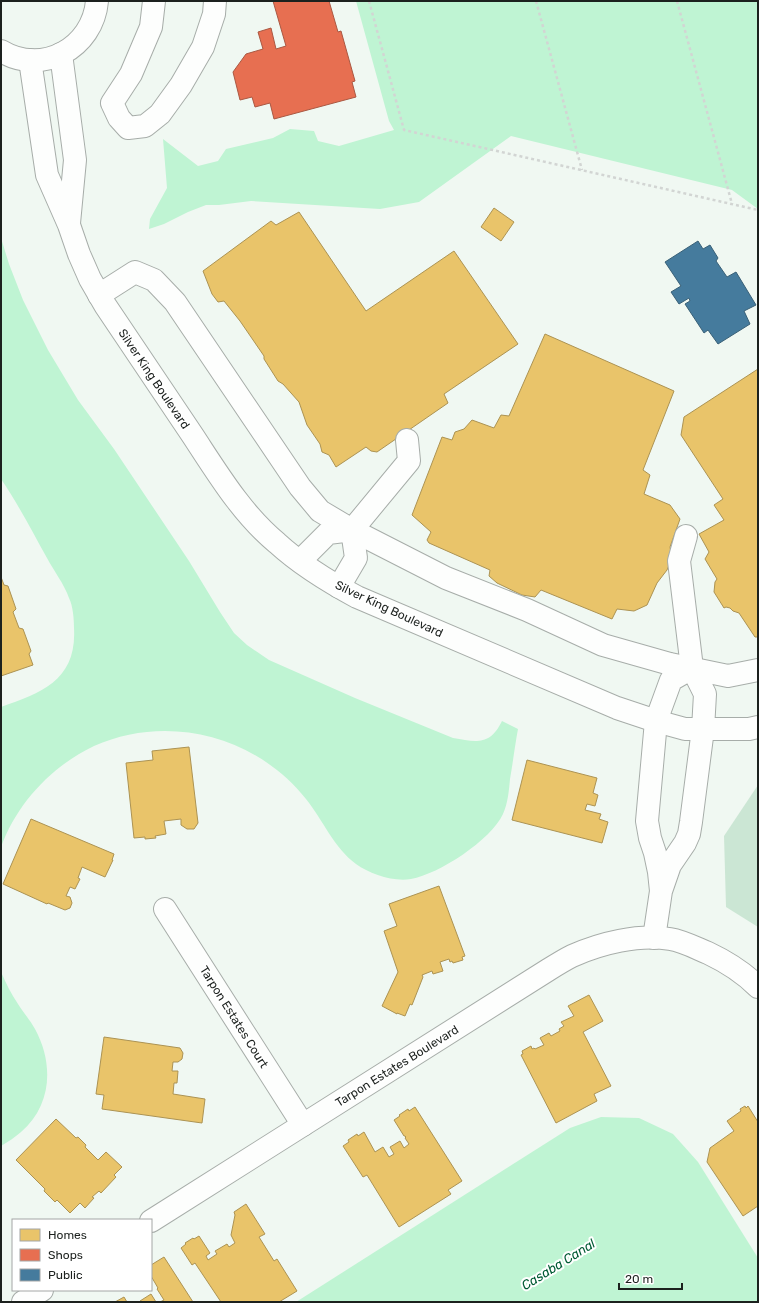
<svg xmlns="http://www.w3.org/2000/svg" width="759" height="1303" font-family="Rubik,sans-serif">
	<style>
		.green { fill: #cbe6d4 }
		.water { fill: #bff4d3 }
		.homes { fill: #e9c46a; stroke: #ac9353 }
		.shops { fill: #e76f51; stroke: #aa5842 }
		.public { fill: #457b9d; stroke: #396077 }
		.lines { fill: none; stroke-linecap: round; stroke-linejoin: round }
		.minor-casing { stroke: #a7ada9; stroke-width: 24 }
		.path { stroke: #d2d5d3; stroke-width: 2.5; stroke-dasharray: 3 3; stroke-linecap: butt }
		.minor { stroke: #fdfefd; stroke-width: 22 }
		.labels { text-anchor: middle; stroke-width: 4; stroke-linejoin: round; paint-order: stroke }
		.street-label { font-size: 12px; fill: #1c211e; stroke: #fff }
		.water-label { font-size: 13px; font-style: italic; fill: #005b34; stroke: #fff }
	</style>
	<rect width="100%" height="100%" fill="#f0f8f2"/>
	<!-- green -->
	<path class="green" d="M 758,785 L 758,927 L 726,907 L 724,836 Z"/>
	<!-- water -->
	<g class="water">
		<path d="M 356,1 L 758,1 L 758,209 L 732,190 L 511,136 L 419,202 L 380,209 L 251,201 L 219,205 L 206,205 L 188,212 L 164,224 L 149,229 L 150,219 L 167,188 L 163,139 L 198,166 L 218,161 L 226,149 L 273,138 L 290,129 L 314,131 L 318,141 L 339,146 L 394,130 L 389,121 Z"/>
		<path d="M 1,238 L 9,264 L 23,300 L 48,350 L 78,400 L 114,449 L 189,561 L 220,612 L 234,633 L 247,645 L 269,660 L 355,698 L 453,738 C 476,742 490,746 502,721 L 518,729 C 515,745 513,762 510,779 C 509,790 508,803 503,814 C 491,840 439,874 411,879 C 393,882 370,874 356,864 C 334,848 323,820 306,799 C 256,736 168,713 94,746 C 52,766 17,803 1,847 L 1,707 C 43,693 77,679 74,628 C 74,619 73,606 69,598 C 64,584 54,571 47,558 C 32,531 18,504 1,479 Z"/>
		<path d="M 1,972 C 6,983 11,994 18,1004 C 23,1012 30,1020 35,1029 C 54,1064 52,1105 21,1132 C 15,1137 8,1142 1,1146 Z"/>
		<path d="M 601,1117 L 639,1118 L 673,1134 L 698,1162 L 758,1258 L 758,1302 L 296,1302 L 570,1128 Z"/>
	</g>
	<!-- homes -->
	<g class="homes">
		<path d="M 494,208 L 514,222 L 501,241 L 481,227 Z"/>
		<path d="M 299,212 L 366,311 L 454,251 L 518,344 L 444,394 L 448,403 L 377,452 L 371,451 L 366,447 L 336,467 L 329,455 L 322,452 L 320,444 L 307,425 L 299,402 L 283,384 L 278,381 L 264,359 L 264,356 L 240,321 L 224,301 L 218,302 L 212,294 L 203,271 L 271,221 L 276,225 Z"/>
		<path d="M 545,334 L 674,391 L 643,470 L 650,475 L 644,494 L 670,505 L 680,519 L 670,547 L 672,558 L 667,570 L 657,583 L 647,605 L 634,611 L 617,609 L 612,619 L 541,590 L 535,597 L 522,595 L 497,583 L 489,576 L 490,570 L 429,543 L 427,540 L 431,532 L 412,515 L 442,437 L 452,440 L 455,432 L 464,429 L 472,420 L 494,428 L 501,415 L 509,416 Z"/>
		<path d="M 758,369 L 758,637 L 755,637 L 739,613 L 733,611 L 730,608 L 726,607 L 724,608 L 714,592 L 715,582 L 717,579 L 705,559 L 709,552 L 699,534 L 724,520 L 714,505 L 723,499 L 681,435 L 684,417 Z"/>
		<path d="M 1,577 L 4,585 L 8,586 L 16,609 L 13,612 L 19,628 L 23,629 L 31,651 L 29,654 L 33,665 L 1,676 Z"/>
		<path d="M 189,747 L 198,823 L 194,829 L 187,829 L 181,825 L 181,819 L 164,821 L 166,834 L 155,836 L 156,838 L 145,839 L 145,837 L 134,838 L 126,763 L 153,760 L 152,751 Z"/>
		<path d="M 527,760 L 597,778 L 593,793 L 598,795 L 595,806 L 587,804 L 585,810 L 601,814 L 599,819 L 608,822 L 602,843 L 512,820 Z"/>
		<path d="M 31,819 L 114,854 L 112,860 L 113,860 L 105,877 L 82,867 L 78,878 L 80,879 L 75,889 L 70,887 L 66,896 L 70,897 L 72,903 L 70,908 L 65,910 L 48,903 L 47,904 L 3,884 Z"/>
		<path d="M 439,886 L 465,956 L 462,957 L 463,960 L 453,963 L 452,961 L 450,962 L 449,959 L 440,962 L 443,971 L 433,974 L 432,971 L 422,975 L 423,977 L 412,1005 L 410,1004 L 405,1016 L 397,1013 L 397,1014 L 382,1006 L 398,972 L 384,931 L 397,926 L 389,904 Z"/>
		<path d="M 589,995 L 603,1021 L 583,1032 L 611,1086 L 594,1094 L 597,1101 L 556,1123 L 521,1055 L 523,1054 L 522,1051 L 531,1046 L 532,1049 L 534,1048 L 535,1049 L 544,1045 L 540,1038 L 549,1033 L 551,1036 L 560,1031 L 559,1029 L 564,1026 L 561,1022 L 574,1016 L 568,1006 Z"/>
		<path d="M 104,1037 L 180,1048 L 183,1053 L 182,1059 L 178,1062 L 173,1062 L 172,1071 L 178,1071 L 177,1083 L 174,1083 L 173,1094 L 205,1099 L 202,1123 L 102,1109 L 104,1095 L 96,1094 Z"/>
		<path d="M 745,1106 L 746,1108 L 748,1106 L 758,1122 L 758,1206 L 743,1216 L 707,1162 L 710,1148 L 734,1131 L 727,1121 L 741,1111 L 740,1109 Z"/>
		<path d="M 415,1107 L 462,1181 L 448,1190 L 451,1194 L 399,1227 L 367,1175 L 363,1177 L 343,1146 L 349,1142 L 348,1140 L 357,1134 L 358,1136 L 364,1132 L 375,1152 L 383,1147 L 389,1157 L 394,1154 L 390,1147 L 400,1141 L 404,1148 L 409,1144 L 405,1138 L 406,1137 L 405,1136 L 404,1136 L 394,1120 L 400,1116 L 399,1115 L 408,1109 L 409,1111 Z"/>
		<path d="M 56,1119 L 76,1138 L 78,1137 L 86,1145 L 85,1147 L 98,1160 L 106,1152 L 122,1167 L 114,1175 L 116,1177 L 101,1193 L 99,1191 L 92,1197 L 94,1198 L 85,1208 L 80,1203 L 70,1213 L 57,1200 L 55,1202 L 44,1191 L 45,1189 L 16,1160 Z"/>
		<path d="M 246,1204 L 265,1234 L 259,1237 L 274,1261 L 277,1259 L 297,1291 L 279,1302 L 221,1302 L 195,1263 L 192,1265 L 181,1248 L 186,1244 L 185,1243 L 193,1238 L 194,1239 L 199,1236 L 210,1253 L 206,1256 L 208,1260 L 217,1254 L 215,1251 L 227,1244 L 229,1247 L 235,1243 L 231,1235 L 235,1215 L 234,1212 Z"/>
		<path d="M 164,1257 L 193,1302 L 160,1302 L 164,1300 L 157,1289 L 158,1288 L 151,1276 L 151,1265 Z"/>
		<path d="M 151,1294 L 156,1302 L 141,1302 L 140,1301 Z"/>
		<path d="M 124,1297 L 127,1302 L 115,1302 Z"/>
	</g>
	<!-- shops -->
	<path class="shops" d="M 273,1 L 329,1 L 338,32 L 341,31 L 355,81 L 352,82 L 356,97 L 274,119 L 270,103 L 255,107 L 252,97 L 240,100 L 233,72 L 246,54 L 263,49 L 258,32 L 271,28 L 276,49 L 286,46 Z"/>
	<!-- public -->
	<path class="public" d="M 698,241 L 703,249 L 710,245 L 718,258 L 716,261 L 727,277 L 736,272 L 756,305 L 744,311 L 750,324 L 718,344 L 708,330 L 704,333 L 685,304 L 690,301 L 689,298 L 679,304 L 671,292 L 681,286 L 665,262 Z"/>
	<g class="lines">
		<!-- minor casing -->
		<g class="minor-casing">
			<g id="minor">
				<path d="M 154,1 L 151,27 L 131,74 L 112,103 L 119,118 L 128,128 L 145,126 L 160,114 L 181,85 L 203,47 L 214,14 L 215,1"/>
				<path d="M 1,51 C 42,76 93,48 97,1"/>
				<path d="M 61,54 L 75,160 L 69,223"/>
				<path d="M 30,60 L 47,175 L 69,225 L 79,254 L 90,279 L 105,305 C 134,348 163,392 193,436 C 218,474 242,514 277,543 C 301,565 329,582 357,597 L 617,708 L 656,721 L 685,729 L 749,729 L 758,727"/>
				<path d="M 99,295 L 135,272 L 154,280 L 175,302 L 300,487 L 320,511 L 352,530 L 446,578 L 527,610 L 603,645 L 670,664 L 728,676 L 758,670"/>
				<path d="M 352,530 L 409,461 L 407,440"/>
				<path d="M 686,536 L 679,561 L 692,668"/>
				<path d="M 300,561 L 328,533 L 352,530 L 356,558 L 339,587"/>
				<path d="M 165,909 L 303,1125"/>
				<path d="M 654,938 L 661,891 L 670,865 L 685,843 L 689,834 L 691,822 L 703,729 L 705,694 L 692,668 L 671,680 L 656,721 L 647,821 L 650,838 L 655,853 L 659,872 L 661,891"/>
				<path d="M 151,1221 L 548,970 C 556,965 564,960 572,956 C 601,943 638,934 670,939 C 683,941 696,948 708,953 C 727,962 743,972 758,987"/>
				<path d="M 23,1302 L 42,1290"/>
			</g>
		</g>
		<!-- path -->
		<g class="path">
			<path d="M 369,1 L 404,130 L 758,210"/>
			<path d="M 536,1 L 582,170"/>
			<path d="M 677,1 L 732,204"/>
		</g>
		<!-- minor -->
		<use href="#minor" class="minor"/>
	</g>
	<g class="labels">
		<!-- street labels -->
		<g class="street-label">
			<text transform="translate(154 379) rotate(56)" y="4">Silver King Boulevard</text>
			<text transform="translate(389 609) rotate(25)" y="4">Silver King Boulevard</text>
			<text transform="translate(234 1017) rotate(58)" y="4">Tarpon Estates Court</text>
			<text transform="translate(397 1066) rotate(-32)" y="4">Tarpon Estates Boulevard</text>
		</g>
		<!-- water labels -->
		<g class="water-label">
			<text transform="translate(558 1264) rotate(-32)" y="5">Casaba Canal</text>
		</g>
	</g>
	<!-- border -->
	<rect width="759" height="1303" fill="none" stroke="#1c211e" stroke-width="4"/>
	<!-- legend -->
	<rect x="12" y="1219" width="140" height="72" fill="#ffffff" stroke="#a4a6a5"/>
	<rect x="20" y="1229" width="20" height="12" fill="#e9c46a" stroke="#a4a6a5"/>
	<text x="48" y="1239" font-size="12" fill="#1c211e">Homes</text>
	<rect x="20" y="1249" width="20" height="12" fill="#e76f51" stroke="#a4a6a5"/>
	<text x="48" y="1259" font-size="12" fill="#1c211e">Shops</text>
	<rect x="20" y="1269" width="20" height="12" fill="#457b9d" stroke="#a4a6a5"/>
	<text x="48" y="1279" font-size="12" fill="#1c211e">Public</text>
	<!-- scale -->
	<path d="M619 1283v6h63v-6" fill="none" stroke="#1c211e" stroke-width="2"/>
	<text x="625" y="1283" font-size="12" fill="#1c211e" stroke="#ffffff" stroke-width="3" paint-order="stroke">20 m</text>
</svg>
